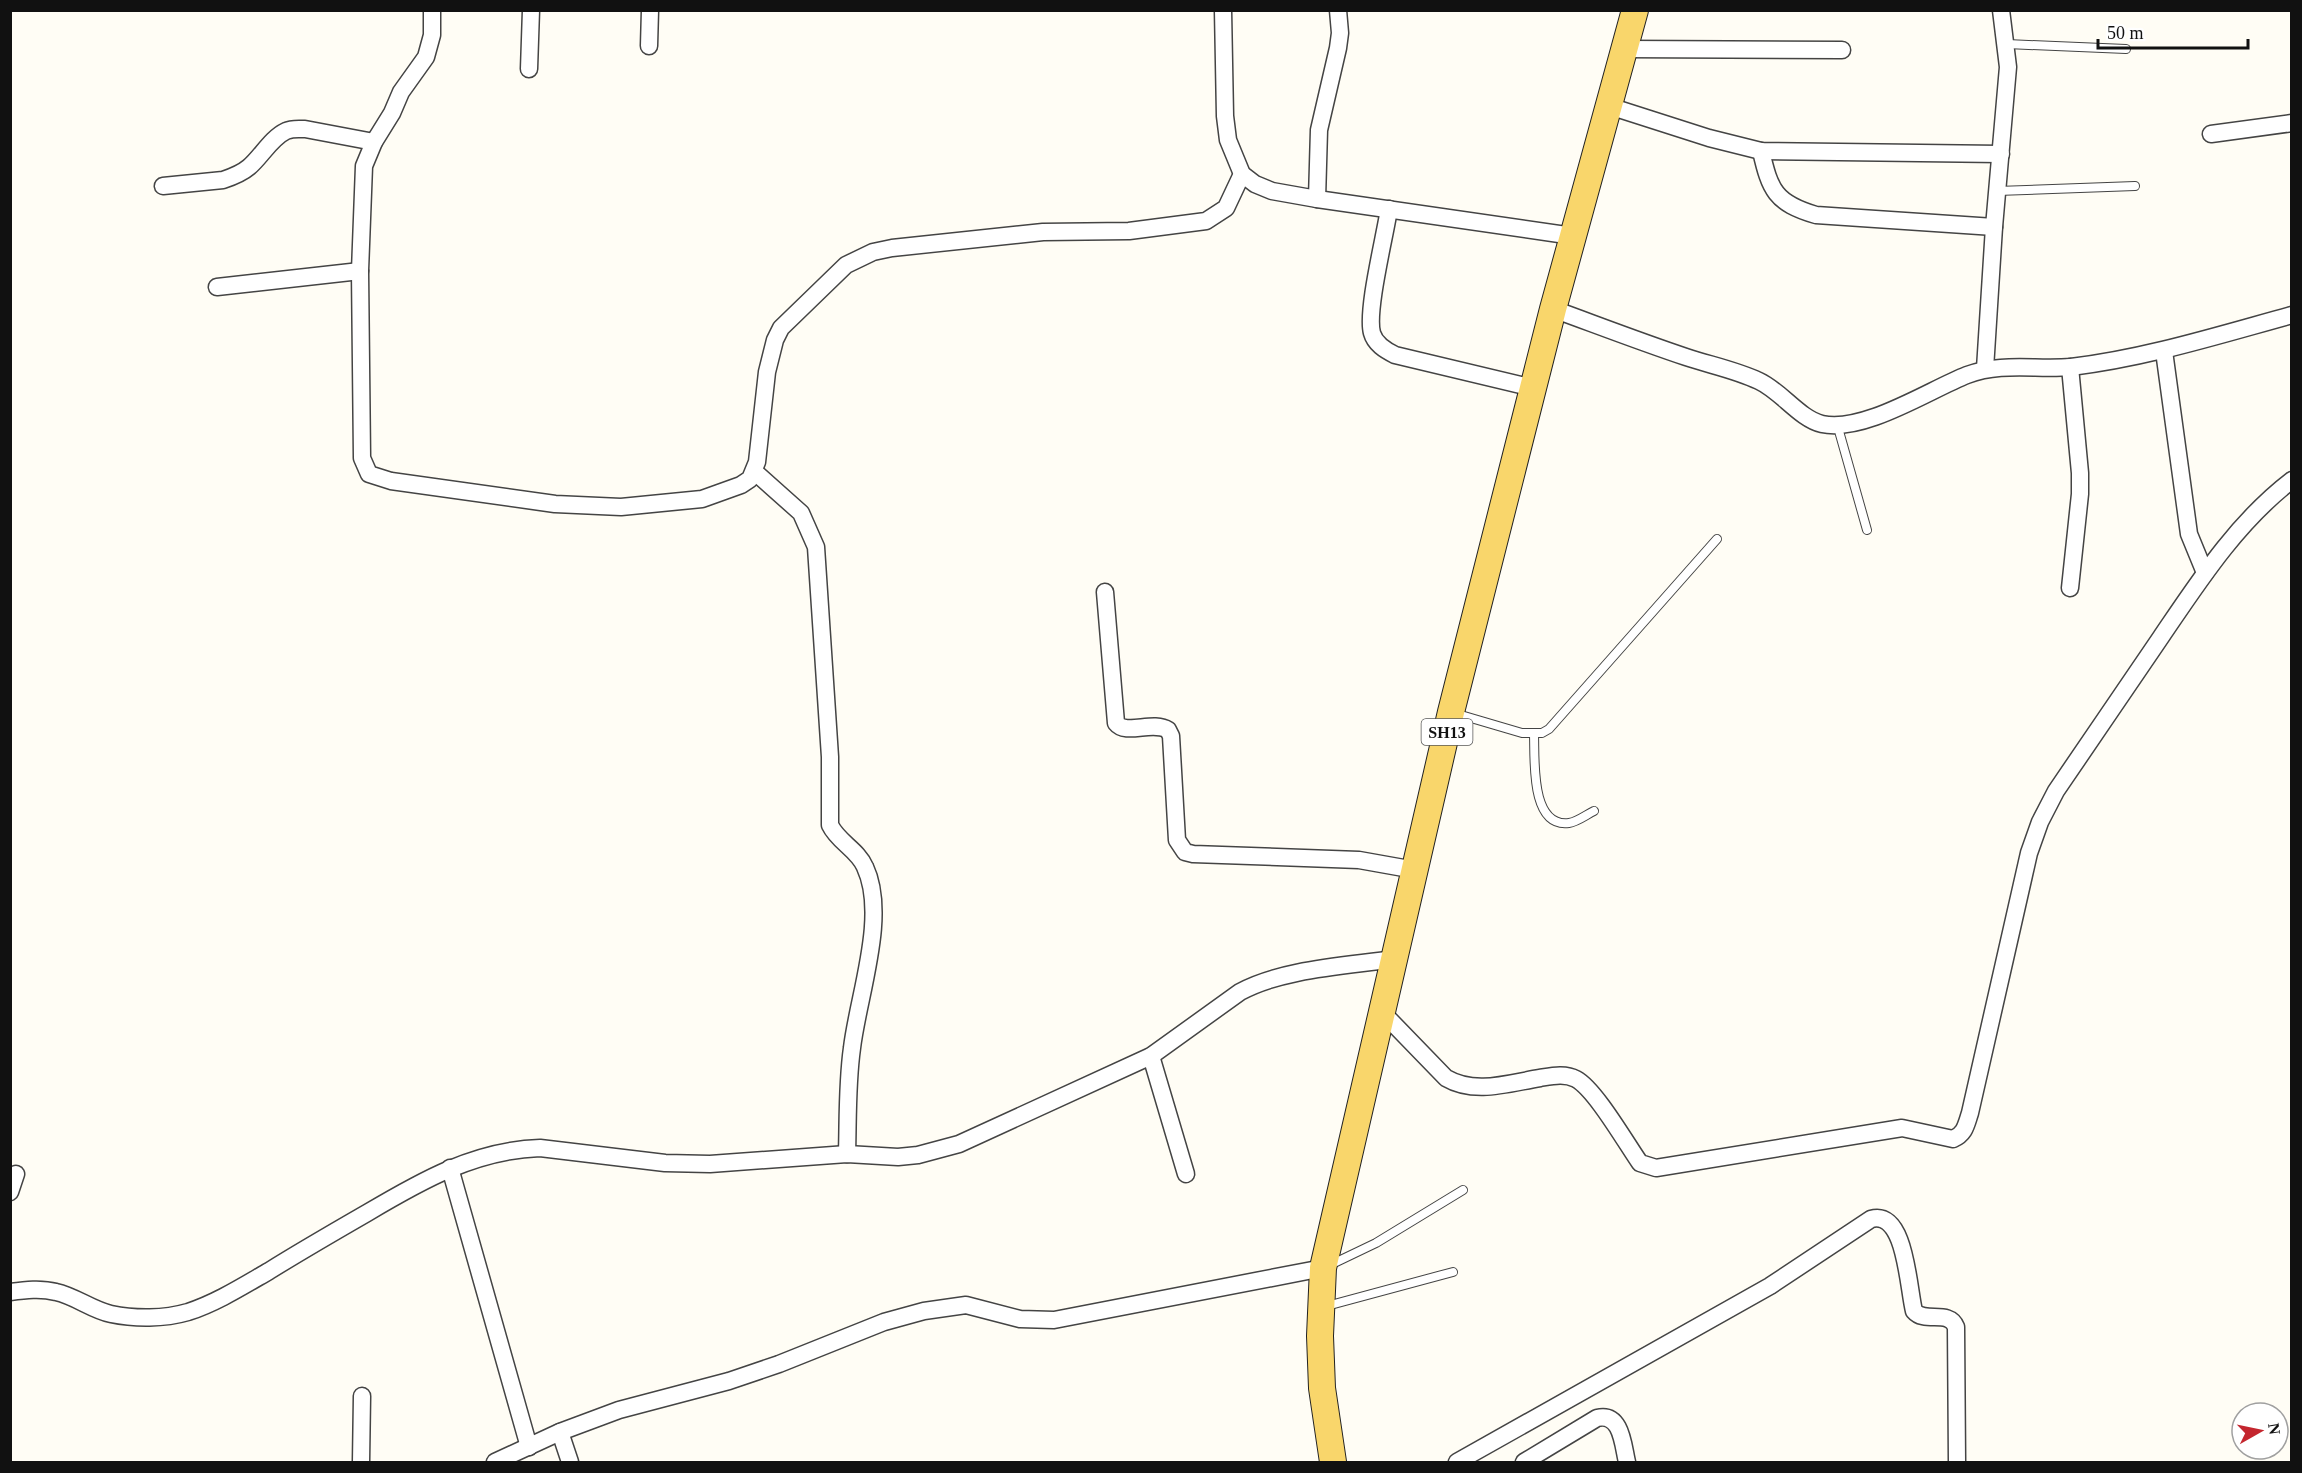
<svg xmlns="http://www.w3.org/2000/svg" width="2302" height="1473" font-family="'Times New Roman',serif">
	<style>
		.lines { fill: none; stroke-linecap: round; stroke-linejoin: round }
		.lane-casing { stroke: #444; stroke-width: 10 }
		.street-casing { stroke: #444; stroke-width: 19 }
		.primary-casing { stroke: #222; stroke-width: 28 }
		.lane { stroke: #fff; stroke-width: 8 }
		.street { stroke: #fff; stroke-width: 16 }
		.primary { stroke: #f9d66b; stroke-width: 26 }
		.labels { text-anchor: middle; stroke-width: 6; stroke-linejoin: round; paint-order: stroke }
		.shield { fill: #fff; stroke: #585858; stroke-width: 1.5 }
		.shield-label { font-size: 16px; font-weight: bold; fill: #111 }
	</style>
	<rect width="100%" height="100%" fill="#fffdf5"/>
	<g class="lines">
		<!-- lane casing -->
		<g class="lane-casing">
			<g id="lane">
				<path d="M 2007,44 L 2126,49"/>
				<path d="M 1997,191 L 2135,186"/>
				<path d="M 1837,424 L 1867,530"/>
				<path d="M 1454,713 L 1522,733 L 1542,733 L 1549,729 L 1717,539"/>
				<path d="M 1534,735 C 1535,759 1530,828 1569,823 C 1577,822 1586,815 1594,811"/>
				<path d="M 1328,1266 L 1376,1243 L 1463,1190"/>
				<path d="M 1323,1307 L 1453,1272"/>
			</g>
		</g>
		<!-- street casing -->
		<g class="street-casing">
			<g id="street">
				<path d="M 432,10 L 432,35 L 426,57 L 401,92 L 392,113 L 374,142 L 364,166 L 360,271 L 362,458 L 369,474 L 391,481 L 555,504 L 621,507 L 702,499 L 741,485 L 750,479 L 757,462 L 767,372 L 775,340 L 781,328 L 846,265 L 873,252 L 892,248 L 1043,232 L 1129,231 L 1206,221 L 1226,208 L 1242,174"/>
				<path d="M 1223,10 L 1225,116 L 1228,140 L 1242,174 L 1255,184 L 1272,191 L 1317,199 L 1573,236"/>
				<path d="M 649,46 L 650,10"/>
				<path d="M 1624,49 L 1842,50"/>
				<path d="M 529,69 L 531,10"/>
				<path d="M 1609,106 L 1709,138 L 1761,151 L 2001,154"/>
				<path d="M 2211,134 L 2292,123"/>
				<path d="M 1761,151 C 1770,190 1775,203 1816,215 L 1994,227"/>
				<path d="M 163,186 L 223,180 C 232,177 242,173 249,167 C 261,157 271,138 286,131 C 292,128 299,129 305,129 L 374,142"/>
				<path d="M 1317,199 L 1319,130 L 1338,48 L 1340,33 L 1338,10"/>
				<path d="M 1389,209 C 1385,236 1366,311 1372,333 C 1375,344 1385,350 1395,355 L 1533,388"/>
				<path d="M 217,287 L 360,271"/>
				<path d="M 1553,309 C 1597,325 1641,342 1686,357 C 1710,365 1736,370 1759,381 C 1781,391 1800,419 1822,424 C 1864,433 1929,390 1967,375 C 2001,362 2036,370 2071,367 C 2146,358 2219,335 2292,315"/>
				<path d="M 2164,351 L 2189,534 L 2205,573"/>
				<path d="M 2070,367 L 2080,473 L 2080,494 L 2070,588"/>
				<path d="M 1985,369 L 1994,227 L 2008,67 L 2001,10"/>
				<path d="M 755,472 L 801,513 L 816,547 L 830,757 L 830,825 C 838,842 858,850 865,867 C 888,916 858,996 852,1048 C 847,1083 848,1119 847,1154"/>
				<path d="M 1105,592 L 1116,723 C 1126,736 1153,720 1168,730 L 1171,736 L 1177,840 L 1185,852 L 1193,854 L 1359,860 L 1415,870"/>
				<path d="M 1382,1012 L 1446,1078 C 1475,1095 1509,1083 1540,1078 C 1552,1076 1565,1073 1576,1079 C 1595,1089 1626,1143 1640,1163 L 1656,1168 L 1902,1128 L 1953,1139 C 1965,1134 1966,1125 1970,1113 L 2029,853 L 2040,822 L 2056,791 C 2091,740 2126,688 2161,637 C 2199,581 2237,522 2292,480"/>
				<path d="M 1151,1056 L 1186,1174"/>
				<path d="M 450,1168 L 529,1447"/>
				<path d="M 10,1192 L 16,1174"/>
				<path d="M 10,1292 C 25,1290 41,1288 56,1292 C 75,1296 92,1310 111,1314 C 135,1319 164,1319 188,1312 C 216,1303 243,1286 269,1271 C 301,1251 334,1232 367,1213 C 421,1181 475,1150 540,1148 L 665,1163 L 710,1164 L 847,1154 L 898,1157 L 918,1155 L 959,1144 L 1151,1056 L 1240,992 C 1282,969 1346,966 1394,959"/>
				<path d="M 560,1432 L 570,1462"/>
				<path d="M 361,1462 L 362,1396"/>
				<path d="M 495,1462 L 560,1432 L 619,1410 L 729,1381 L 779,1364 L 884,1322 L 924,1311 L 966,1305 L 1020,1319 L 1054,1320 L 1323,1268"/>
				<path d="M 1457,1462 L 1770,1286 L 1871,1219 C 1906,1209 1908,1288 1914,1311 C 1925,1324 1949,1309 1956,1327 L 1957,1462"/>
				<path d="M 1524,1462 L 1597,1418 C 1622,1412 1623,1446 1627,1462"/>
			</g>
		</g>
		<!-- primary casing -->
		<g class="primary-casing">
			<path id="primary" d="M 1333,1462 L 1322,1388 L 1320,1336 L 1323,1268 L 1451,712 L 1553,309 L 1635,10"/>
		</g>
		<!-- lane -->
		<use href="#lane" class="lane"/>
		<!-- street -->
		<use href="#street" class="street"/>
		<!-- primary -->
		<use href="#primary" class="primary"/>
	</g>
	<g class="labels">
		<!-- shield labels -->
		<rect class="shield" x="1421.5" y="719" width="51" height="26" rx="4.5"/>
		<g class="shield-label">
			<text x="1447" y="738">SH13</text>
		</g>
	</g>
	<!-- border -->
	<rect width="2302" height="1473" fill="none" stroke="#111111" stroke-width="24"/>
	<!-- north arrow -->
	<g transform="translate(2260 1431) rotate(81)"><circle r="28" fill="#ffffff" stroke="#a0a0a0" stroke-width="1.5"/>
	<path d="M0-4.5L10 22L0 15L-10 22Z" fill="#c4262e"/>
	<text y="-9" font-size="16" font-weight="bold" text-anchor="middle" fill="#111111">N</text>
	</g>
	<!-- scale -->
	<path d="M2098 39v9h150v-9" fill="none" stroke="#111111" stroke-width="3"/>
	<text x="2107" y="39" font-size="18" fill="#111111" stroke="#ffffff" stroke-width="4.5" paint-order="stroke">50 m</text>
</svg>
